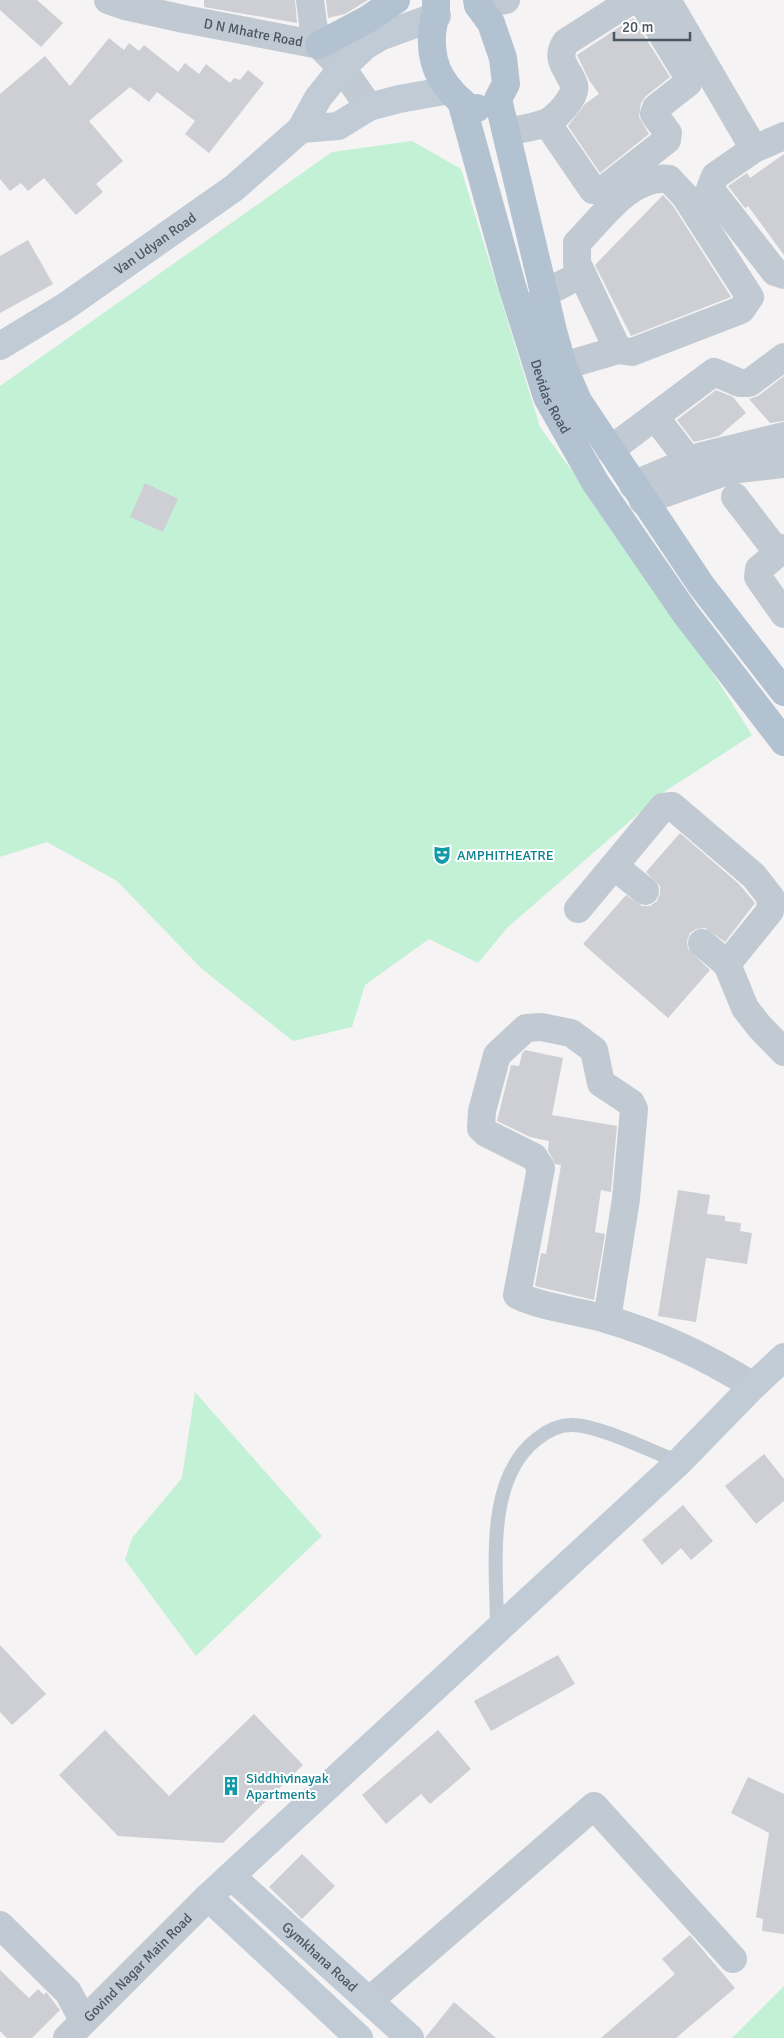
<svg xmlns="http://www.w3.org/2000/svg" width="784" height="2038" font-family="Signika,sans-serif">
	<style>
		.green { fill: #c3f1d5 }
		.building { fill: #cdcfd5 }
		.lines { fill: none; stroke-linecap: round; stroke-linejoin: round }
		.lane { stroke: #c1cad2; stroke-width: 14 }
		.street { stroke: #c1cad2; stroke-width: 28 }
		.secondary { stroke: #c1cbd6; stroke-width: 28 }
		.primary { stroke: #b3c2d1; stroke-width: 28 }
		.labels { text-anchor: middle; stroke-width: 4; stroke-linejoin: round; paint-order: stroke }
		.street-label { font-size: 14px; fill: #4a5661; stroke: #fff }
		.culture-label { font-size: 14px; fill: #0d838f; stroke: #fff; text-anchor: start }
	</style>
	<rect width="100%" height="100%" fill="#f5f3f3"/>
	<!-- green -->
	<g class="green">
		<path d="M 412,141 L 461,169 L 540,427 L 677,616 L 752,735 L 661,794 L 508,927 L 478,963 L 429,939 L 365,985 L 352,1027 L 293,1041 L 202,969 L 117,881 L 47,842 L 0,857 L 0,386 L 332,152 Z"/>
		<path d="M 195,1392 L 322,1536 L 196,1656 L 125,1560 L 132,1538 L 182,1478 Z"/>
		<path d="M 784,1986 L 784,2038 L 732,2038 Z"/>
	</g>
	<!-- building -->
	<g class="building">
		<path d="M 0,0 L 37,0 L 63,23 L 41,47 L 0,10 Z"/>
		<path d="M 204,0 L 295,0 L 297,23 L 204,7 Z"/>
		<path d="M 326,0 L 368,0 L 345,14 L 328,18 Z"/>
		<path d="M 633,18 L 670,77 L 646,96 L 641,103 L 639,117 L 649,134 L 600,173 L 568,126 L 585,104 L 599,94 L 589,80 L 577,55 Z"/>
		<path d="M 109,38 L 124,50 L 129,43 L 139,51 L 144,45 L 178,72 L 185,63 L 199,74 L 206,64 L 230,83 L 234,78 L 240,80 L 248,70 L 264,83 L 209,153 L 185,134 L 195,121 L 157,92 L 149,102 L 130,87 L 89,121 L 123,161 L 96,184 L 103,192 L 76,215 L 44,178 L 28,191 L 21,183 L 10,191 L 0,179 L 0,94 L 45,56 L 70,86 Z"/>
		<path d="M 784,154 L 784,255 L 748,206 L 745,208 L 728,186 L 747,173 L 750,178 Z"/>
		<path d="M 663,195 L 673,206 L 731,297 L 631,336 L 595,265 Z"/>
		<path d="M 28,240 L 53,284 L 0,313 L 0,256 Z"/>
		<path d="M 784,376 L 784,421 L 770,423 L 749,399 L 758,396 Z"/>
		<path d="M 716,390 L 733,397 L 746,413 L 719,436 L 694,442 L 677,420 Z"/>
		<path d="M 145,483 L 178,499 L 163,532 L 130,517 Z"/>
		<path d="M 680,833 L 739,884 L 755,903 L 725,942 L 705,928 L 696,929 L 690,933 L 687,941 L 688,949 L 710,970 L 668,1018 L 583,944 L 626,895 L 642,906 L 650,906 L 657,901 L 660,894 L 660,886 L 646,872 Z"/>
		<path d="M 525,1050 L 563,1058 L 552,1115 L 617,1126 L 611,1192 L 601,1190 L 595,1232 L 605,1234 L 594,1300 L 535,1286 L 541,1253 L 546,1254 L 561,1165 L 555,1164 L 548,1150 L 549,1141 L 530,1137 L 497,1121 L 511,1065 L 519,1066 L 522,1054 Z"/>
		<path d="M 678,1190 L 710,1195 L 707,1214 L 725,1216 L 725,1221 L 741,1223 L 740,1231 L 752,1233 L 747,1264 L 706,1258 L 696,1322 L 658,1316 Z"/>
		<path d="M 764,1454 L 784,1479 L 784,1501 L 756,1524 L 725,1486 Z"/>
		<path d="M 683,1505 L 713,1541 L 691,1560 L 681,1548 L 662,1565 L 642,1540 Z"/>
		<path d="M 0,1645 L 46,1694 L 12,1725 L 0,1712 Z"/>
		<path d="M 558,1655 L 575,1684 L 491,1731 L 474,1701 Z"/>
		<path d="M 254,1714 L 303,1765 L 223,1843 L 118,1836 L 59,1775 L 105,1730 L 169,1796 Z"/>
		<path d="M 438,1730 L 471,1769 L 430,1804 L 421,1794 L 386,1824 L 362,1795 Z"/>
		<path d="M 748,1777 L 784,1794 L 784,1934 L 762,1931 L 763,1919 L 756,1917 L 769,1833 L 731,1813 Z"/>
		<path d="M 302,1854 L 335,1886 L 302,1919 L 269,1887 Z"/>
		<path d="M 690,1935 L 735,1988 L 676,2038 L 601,2038 L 675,1974 L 662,1959 Z"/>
		<path d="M 0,1970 L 29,1998 L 38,1989 L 44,1995 L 46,1992 L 60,2010 L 32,2038 L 7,2038 L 0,2031 Z"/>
		<path d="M 454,2002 L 496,2038 L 425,2038 Z"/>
	</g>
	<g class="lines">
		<!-- lane -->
		<path class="lane" d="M 497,1629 C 497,1569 484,1480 537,1439 C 547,1431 558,1425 571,1425 C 596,1424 653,1452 679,1462"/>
		<!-- street -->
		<g class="street">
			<path id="s1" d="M 108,0 L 125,6 L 184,19 L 319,45 L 342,68 L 369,107"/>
			<path d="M 310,0 L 313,24 L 319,45"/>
			<path d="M 667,0 L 754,149 L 715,176 L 710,189 L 775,272 L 784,275"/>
			<path d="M 478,5 L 506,0"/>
			<path d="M 547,123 L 593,190 L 603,190 L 667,140 L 668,133 L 654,114 L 656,108 L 688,83 L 687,75 L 641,0"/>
			<path d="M 506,132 C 519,129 533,128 545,123 C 555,120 578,95 574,85 C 568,68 554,60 566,42 L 632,0"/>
			<path d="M 754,149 L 784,136"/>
			<path d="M 543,294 L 582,274"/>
			<path d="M 563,366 L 618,350 L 632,352 L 741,310 L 750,297 L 685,196 L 669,179 C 631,174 602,218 577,243 L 577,263 L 618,350"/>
			<path d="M 655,417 L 689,461"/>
			<path d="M 610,450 L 714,372 L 740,383 L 749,383 L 784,357"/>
			<path d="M 633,485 L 702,456 L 784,436"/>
			<path d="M 735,497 L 778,553"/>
			<path d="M 643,501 L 730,470 L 784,464"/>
			<path d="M 784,548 L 759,569 L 758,577 L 784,614"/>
			<path d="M 614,866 L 645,891"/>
			<path d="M 578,909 L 663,807 L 672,806 L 754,876 L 771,898 L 770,911 L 727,964 L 745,1008 L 759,1026 L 784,1052"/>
			<path d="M 702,943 L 727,964"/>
			<path d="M 607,1319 L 626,1199 L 634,1109 L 631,1103 L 601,1083 L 594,1050 L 571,1033 L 541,1027 L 526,1028 L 497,1055 L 482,1111 L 481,1128 L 486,1133 L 534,1157 L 541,1168 L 517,1295 C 536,1306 583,1312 606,1319 C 658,1334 707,1357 753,1386"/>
			<path d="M 0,1925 L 68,1992 L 83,2020"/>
			<path d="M 370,2000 L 594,1806 L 733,1959"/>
			<path id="s2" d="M 67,2038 L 208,1897"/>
		</g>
		<!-- secondary -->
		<g class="secondary">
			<path d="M 301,129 L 338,126 L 369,107 L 399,99 L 450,90"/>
			<path id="s3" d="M 0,346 L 66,306 L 234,188 L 301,129 L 318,98 L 342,68 L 365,46 L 382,36 L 437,16"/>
			<path id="s4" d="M 231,1876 L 410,2038"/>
			<path d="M 359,2038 L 208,1897 L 679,1462 L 753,1386 L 784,1357"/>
		</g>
		<!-- primary -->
		<g class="primary">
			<path d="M 436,0 C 437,13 433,23 432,35 C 430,69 445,89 470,109 L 477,108"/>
			<path d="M 477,0 L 478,5 L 491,23 L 503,58 L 506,84 L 498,99 L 554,335 L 563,366 L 578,401 L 701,585 L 784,692"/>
			<path d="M 319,45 L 368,19 L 396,0"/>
			<path id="s5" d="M 461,101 L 512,286 L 547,397 L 595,482 L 685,613 L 784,742"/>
		</g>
	</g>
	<!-- icons -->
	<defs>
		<g id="theatre-bare" transform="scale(1.5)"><path d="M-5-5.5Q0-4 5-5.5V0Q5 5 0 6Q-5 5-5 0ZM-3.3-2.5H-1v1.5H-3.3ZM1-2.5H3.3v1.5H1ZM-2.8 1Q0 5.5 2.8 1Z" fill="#0f9aa8" stroke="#fff" stroke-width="2.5" paint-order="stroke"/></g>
		<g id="building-bare" transform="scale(1.5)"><path d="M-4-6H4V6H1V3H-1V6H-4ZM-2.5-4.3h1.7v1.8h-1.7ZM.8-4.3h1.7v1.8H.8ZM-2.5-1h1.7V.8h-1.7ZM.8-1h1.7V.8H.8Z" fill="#0f9aa8" stroke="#fff" stroke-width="2.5" paint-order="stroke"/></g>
	</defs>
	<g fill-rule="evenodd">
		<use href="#theatre-bare" x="442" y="855"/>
		<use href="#building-bare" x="231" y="1786"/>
	</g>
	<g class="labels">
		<!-- street labels -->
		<g class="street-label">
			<text dy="5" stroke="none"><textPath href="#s1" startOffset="149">D N Mhatre Road</textPath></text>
			<text dy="5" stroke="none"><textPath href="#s3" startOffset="186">Van Udyan Road</textPath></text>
			<text dy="5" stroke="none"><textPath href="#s5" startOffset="309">Devidas Road</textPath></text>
			<text dy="5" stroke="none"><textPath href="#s4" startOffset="120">Gymkhana Road</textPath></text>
			<text dy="5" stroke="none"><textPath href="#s2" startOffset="100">Govind Nagar Main Road</textPath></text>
		</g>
		<!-- culture labels -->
		<g class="culture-label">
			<text x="457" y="860">AMPHITHEATRE</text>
			<text x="246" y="1783">Siddhivinayak<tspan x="246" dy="16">Apartments</tspan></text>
		</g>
	</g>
	<!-- scale -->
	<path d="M614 32v8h76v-8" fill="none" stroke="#4a5661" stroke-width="2.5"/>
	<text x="622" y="32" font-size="15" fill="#4a5661" stroke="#ffffff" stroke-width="4" paint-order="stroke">20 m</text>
</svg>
